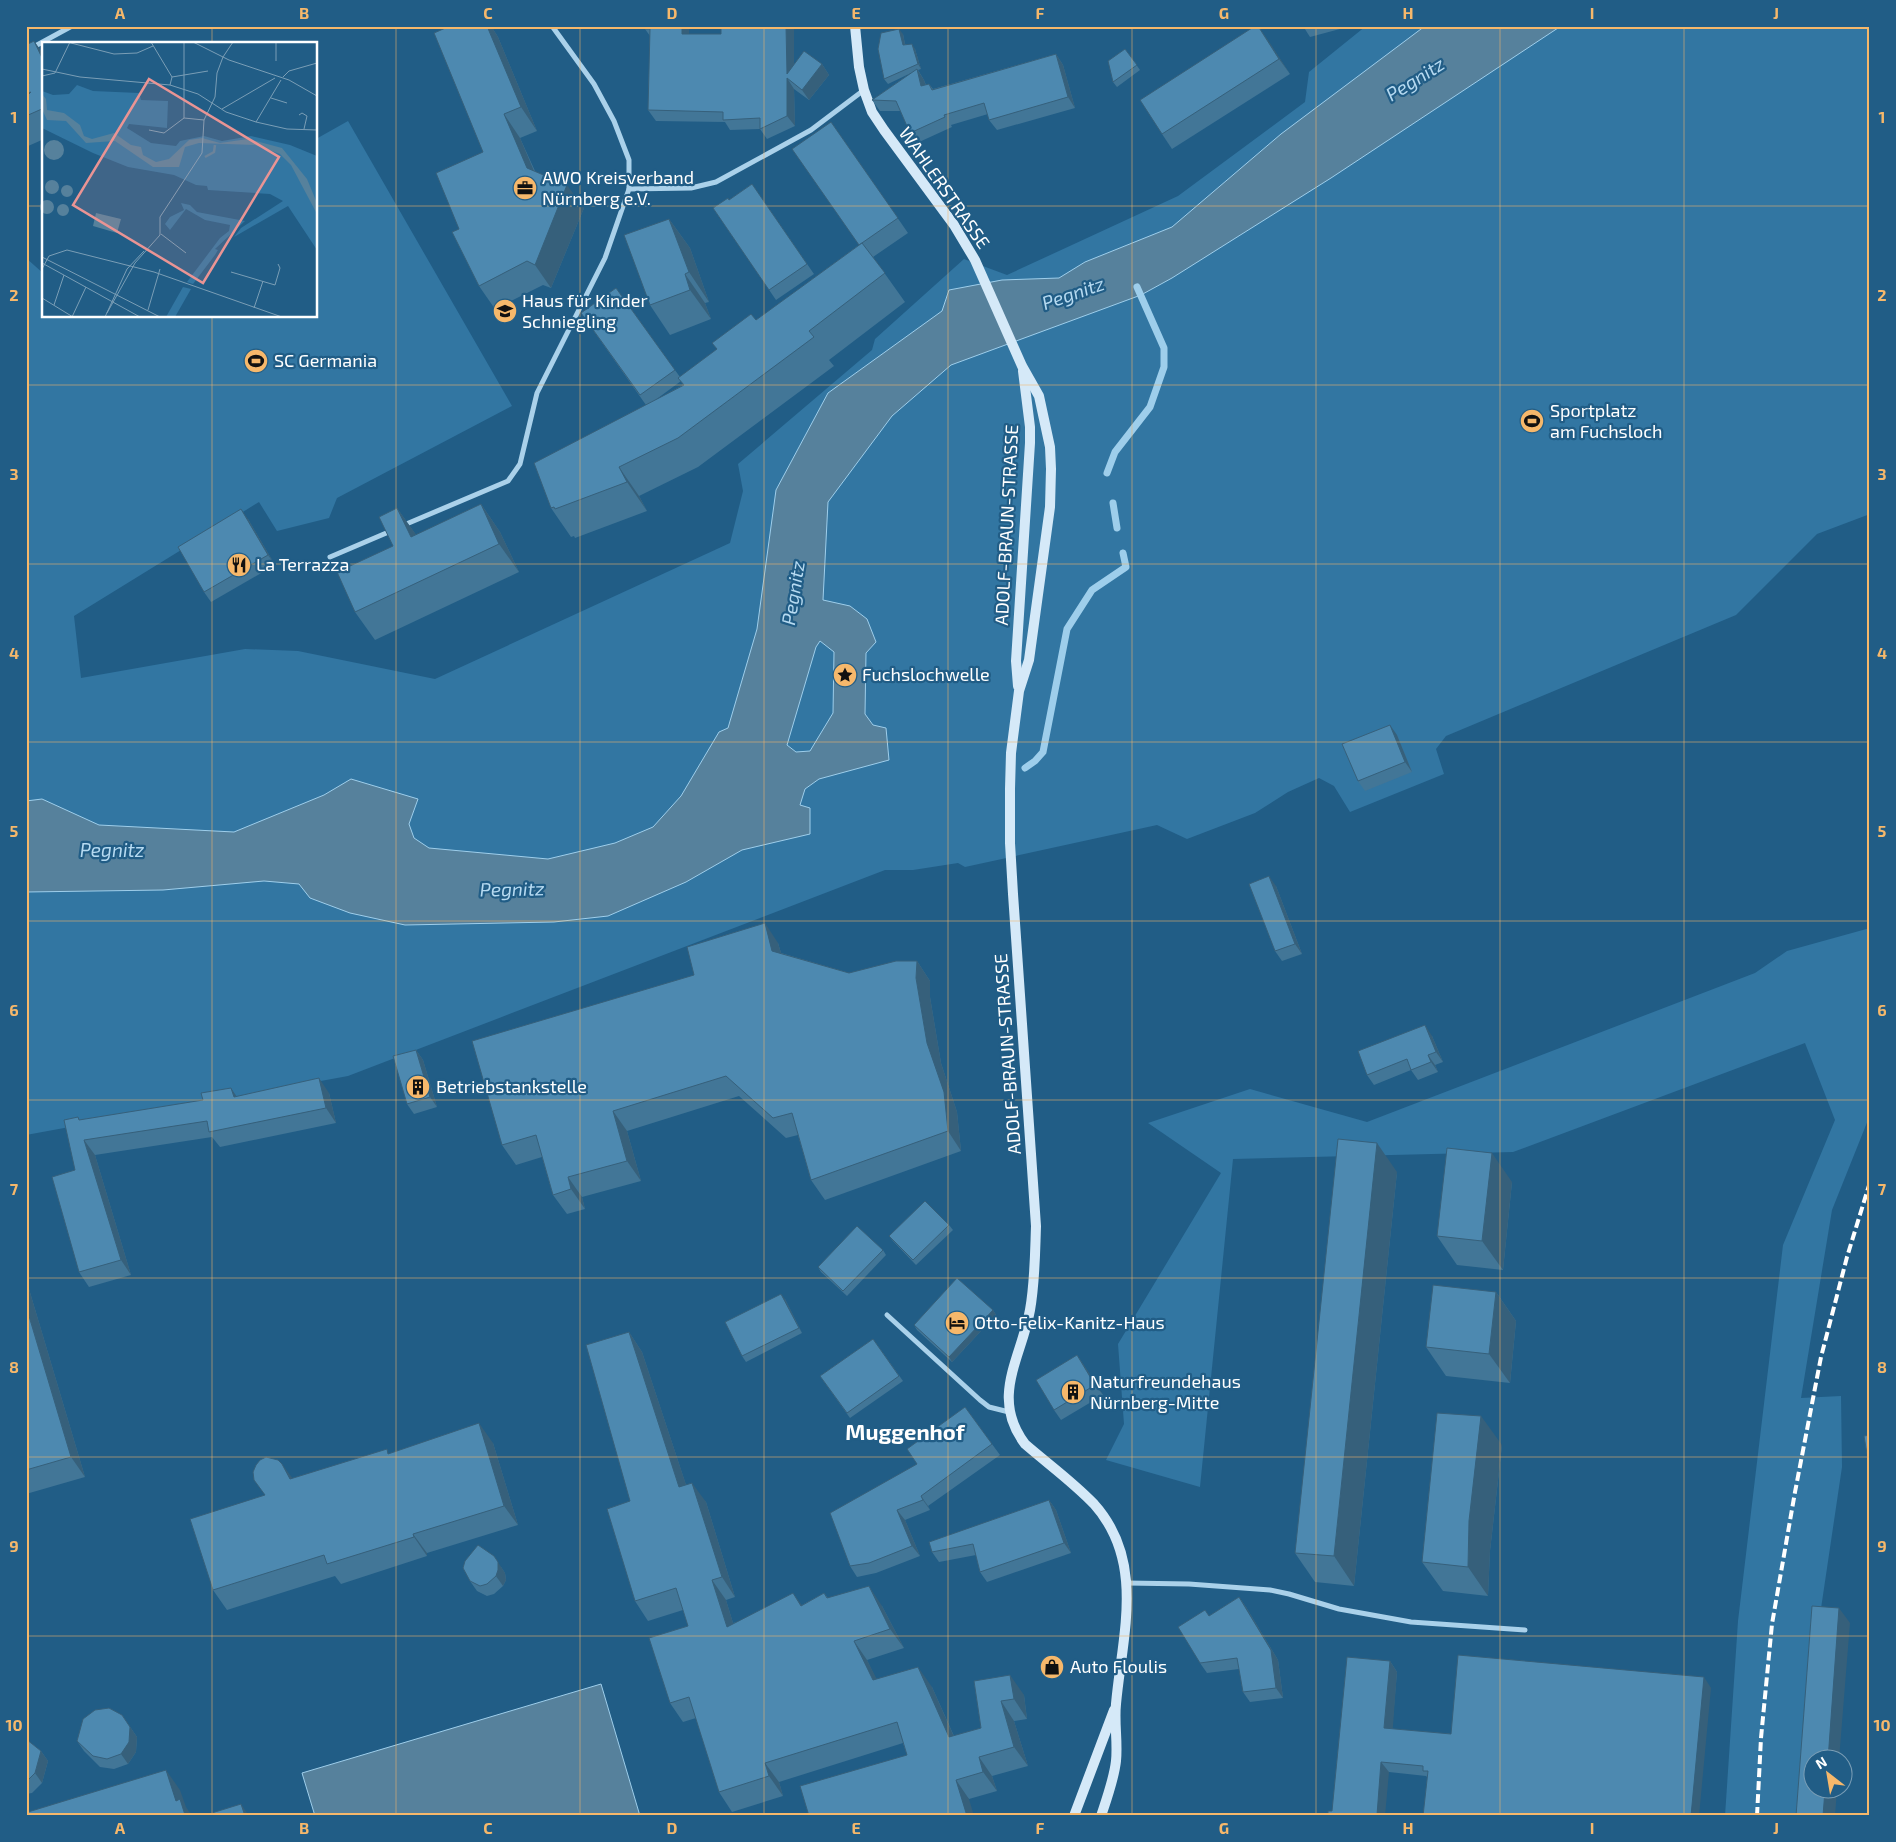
<svg xmlns="http://www.w3.org/2000/svg" width="1896" height="1842" font-family="'Exo 2',sans-serif">
	<style>
		.green { fill: #3276a2 }
		.water { fill: #56819c; stroke: #9eceeb; fill-rule: evenodd }
		.lines { fill: none; stroke-linecap: round; stroke-linejoin: round }
		.stream { stroke: #9eceeb; stroke-width: 7 }
		.street { stroke: #aad1ea; stroke-width: 5 }
		.secondary { stroke: #d5e9f8; stroke-width: 10 }
		.rail { stroke: #fff; stroke-width: 4; stroke-dasharray: 9 4; stroke-linecap: butt }
		.wall { fill: #427697; fill-rule: evenodd }
		.shaded-wall { fill: #36607b }
		.building { fill: #4d89b0; stroke: #36607b }
		.grid { fill: none; stroke: #f6b86b; stroke-width: 1; stroke-opacity: 0.55 }
		.labels { text-anchor: middle; stroke-width: 4.5; stroke-linejoin: round; paint-order: stroke }
		.poi-label { font-size: 18px; fill: #fff; stroke: #215d86; text-anchor: start }
		.street-label { font-size: 18px; fill: #fff; stroke: #215d86 }
		.water-label { font-size: 19px; font-style: italic; fill: #b6daf1; stroke: #215d86 }
		.district-label { font-size: 22px; font-weight: bold; fill: #fff; stroke: #215d86 }
		.inset-river { fill: none; stroke: #56819c; stroke-width: 2.5 }
		.inset-road { fill: none; stroke: #7a9eb6; stroke-width: 1 }
		.view { fill: #ea9494; fill-opacity: 0.15; stroke: #ea9494; stroke-width: 2.5 }
		.inset-edge { fill: none; stroke: #fff; stroke-width: 2.5 }
		.neatline { fill: none; stroke: #f6b86b; stroke-width: 2 }
		.grid-label { font-size: 16px; text-anchor: middle; font-weight: bold; fill: #f6b86b }
	</style>
	<rect width="100%" height="100%" fill="#215d86"/>
	<!-- green -->
	<g class="green">
		<path d="M 1366,26 L 1870,26 L 1870,514 L 1817,534 L 1736,615 L 1446,736 L 1436,749 L 1444,774 L 1350,812 L 1334,786 L 1319,778 L 1288,792 L 1255,813 L 1187,839 L 1157,825 L 965,867 L 958,863 L 913,870 L 885,870 L 348,1076 L 26,1135 L 26,258 L 44,274 L 44,316 L 316,316 L 316,139 L 348,121 L 512,406 L 337,498 L 329,518 L 277,531 L 259,502 L 74,616 L 81,678 L 245,649 L 298,651 L 435,679 L 730,543 L 743,491 L 738,464 L 872,350 L 875,339 L 964,259 L 1007,275 L 1178,196 L 1305,102 L 1309,72 Z"/>
		<path d="M 1870,928 L 1870,1115 L 1832,1210 L 1801,1398 L 1841,1396 L 1842,1467 L 1804,1723 L 1798,1816 L 1725,1816 L 1738,1621 L 1783,1245 L 1835,1120 L 1805,1043 L 1513,1152 L 1233,1159 L 1200,1487 L 1106,1460 L 1124,1424 L 1118,1344 L 1221,1173 L 1148,1123 L 1250,1089 L 1367,1122 L 1755,973 L 1787,951 Z"/>
	</g>
	<!-- water -->
	<g class="water">
		<path d="M 1425,26 L 1561,26 L 1331,178 L 1172,278 L 1141,295 L 951,365 L 892,416 L 828,502 L 823,600 L 850,606 L 867,619 L 876,642 L 866,653 L 865,714 L 873,725 L 886,728 L 889,760 L 819,779 L 805,789 L 800,805 L 810,808 L 810,834 L 742,850 L 686,882 L 608,916 L 554,922 L 405,925 L 350,913 L 310,898 L 299,884 L 264,881 L 163,890 L 26,892 L 26,801 L 42,799 L 99,825 L 234,832 L 324,795 L 351,779 L 418,799 L 409,824 L 414,838 L 429,848 L 548,859 L 615,843 L 653,827 L 681,796 L 719,732 L 728,728 L 757,629 L 776,490 L 828,393 L 942,311 L 949,290 L 1002,280 L 1059,278 L 1085,262 L 1172,227 L 1281,134 ZM 820,641 L 834,652 L 833,713 L 810,751 L 796,752 L 787,745 L 816,647 Z"/>
		<path d="M 601,1684 L 640,1816 L 315,1816 L 302,1773 Z"/>
	</g>
	<g class="lines">
		<!-- stream -->
		<g class="stream">
			<path d="M 1107,473 L 1115,452 L 1150,407 L 1164,367 L 1164,348 L 1137,287"/>
			<path d="M 1113,503 L 1117,528"/>
			<path d="M 1025,768 L 1035,761 L 1043,752 L 1067,629 L 1092,590 L 1126,567 L 1123,553"/>
		</g>
		<!-- street -->
		<g class="street">
			<path d="M 552,26 L 594,84 L 614,121 L 629,160 L 629,189"/>
			<path d="M 26,51 L 72,26"/>
			<path d="M 404,525 L 508,481 L 520,464 L 537,393 L 605,258 L 629,189 L 691,188 L 716,182 L 811,130 L 864,90"/>
			<path d="M 330,557 L 391,531"/>
			<path d="M 887,1315 L 980,1400 L 989,1407 L 1009,1412"/>
			<path d="M 1127,1583 L 1189,1584 L 1270,1590 L 1289,1594 L 1339,1609 L 1411,1622 L 1525,1630"/>
		</g>
		<!-- secondary -->
		<g class="secondary">
			<path d="M 855,26 L 859,67 L 864,90 L 872,112 L 884,130 L 954,225 L 975,260 L 1022,366 L 1039,396 L 1050,447 L 1051,469 L 1050,507 L 1029,660 L 1019,691 L 1011,753 L 1010,789 L 1010,843 L 1013,894 L 1036,1226 C 1035,1254 1035,1282 1030,1310 C 1021,1359 990,1397 1025,1444 C 1048,1464 1073,1482 1094,1504 C 1146,1562 1122,1636 1116,1704 C 1114,1723 1118,1742 1116,1761 C 1114,1779 1107,1798 1101,1816"/>
			<path d="M 1018,686 L 1016,661 L 1030,443 L 1030,427 L 1023,371"/>
			<path d="M 1074,1816 L 1114,1710"/>
		</g>
		<!-- rail -->
		<path class="rail" d="M 1757,1816 L 1761,1738 L 1772,1624 L 1795,1492 L 1821,1357 L 1847,1257 L 1870,1182"/>
	</g>
	<!-- wall -->
	<g class="wall">
		<path d="M 450,26 L 491,26 L 498,37 L 537,131 L 520,138 L 535,171 L 584,208 L 551,288 L 543,285 L 495,309 L 479,286 L 459,229 L 483,152 Z"/>
		<path d="M 689,26 L 689,34 L 721,34 L 721,26 L 794,26 L 794,64 L 822,64 L 829,75 L 809,100 L 794,89 L 795,126 L 767,139 L 760,129 L 730,130 L 725,122 L 656,121 L 648,110 L 650,36 L 645,29 Z"/>
		<path d="M 1038,26 L 1051,26 L 1039,28 Z"/>
		<path d="M 1258,26 L 1290,74 L 1172,149 L 1162,134 Z"/>
		<path d="M 1303,26 L 1351,26 L 1310,37 Z"/>
		<path d="M 903,34 L 905,44 L 915,49 L 921,69 L 918,70 L 924,80 L 926,85 L 929,84 L 933,89 L 1056,54 L 1063,65 L 1075,108 L 997,130 L 989,120 L 988,114 L 951,125 L 952,127 L 917,143 L 910,133 L 901,111 L 880,111 L 872,100 L 911,73 L 888,84 L 884,79 Z"/>
		<path d="M 34,41 L 44,55 L 44,139 L 26,147 L 26,45 Z"/>
		<path d="M 1125,49 L 1140,70 L 1117,87 L 1113,82 Z"/>
		<path d="M 831,122 L 908,233 L 873,257 L 905,302 L 829,360 L 834,366 L 698,467 L 639,496 L 647,511 L 575,538 L 574,536 L 571,537 L 551,508 L 646,405 L 581,313 L 616,288 L 680,377 L 756,320 L 859,245 ZM 681,381 L 683,385 L 654,401 Z"/>
		<path d="M 752,184 L 814,274 L 776,300 L 713,208 L 729,200 Z"/>
		<path d="M 669,219 L 690,248 L 709,302 L 705,303 L 711,319 L 670,335 L 650,305 Z"/>
		<path d="M 481,504 L 500,532 L 519,572 L 375,640 L 355,612 L 393,546 L 397,508 L 416,535 Z"/>
		<path d="M 248,519 L 275,565 L 211,602 L 204,592 Z"/>
		<path d="M 1397,735 L 1412,772 L 1365,791 L 1358,781 Z"/>
		<path d="M 1276,886 L 1302,954 L 1282,961 L 1275,951 Z"/>
		<path d="M 778,943 L 781,953 L 849,973 L 917,961 L 930,981 L 930,997 L 941,1063 L 957,1112 L 961,1151 L 825,1200 L 811,1180 L 798,1135 L 786,1138 L 739,1096 L 627,1131 L 641,1181 L 582,1197 L 585,1209 L 567,1214 L 553,1195 L 542,1157 L 516,1165 L 502,1145 L 694,975 Z"/>
		<path d="M 1432,1036 L 1443,1062 L 1435,1065 L 1438,1072 L 1418,1080 L 1411,1070 L 1374,1085 L 1367,1075 Z"/>
		<path d="M 416,1050 L 423,1060 L 437,1107 L 414,1114 L 407,1104 Z"/>
		<path d="M 329,1093 L 336,1123 L 220,1147 L 212,1137 L 95,1155 L 131,1275 L 89,1287 L 79,1272 L 75,1170 L 78,1117 L 80,1120 L 237,1096 Z"/>
		<path d="M 1397,1172 L 1354,1586 L 1315,1582 L 1295,1553 Z"/>
		<path d="M 1512,1182 L 1503,1270 L 1457,1265 L 1437,1236 Z"/>
		<path d="M 949,1225 L 953,1230 L 916,1265 L 893,1241 L 889,1236 Z"/>
		<path d="M 883,1250 L 886,1255 L 847,1296 L 821,1272 L 818,1267 Z"/>
		<path d="M 26,1279 L 85,1477 L 26,1494 Z"/>
		<path d="M 1496,1292 L 1516,1321 L 1510,1383 L 1446,1376 L 1426,1347 Z"/>
		<path d="M 785,1299 L 802,1333 L 746,1362 L 742,1356 Z"/>
		<path d="M 993,1310 L 996,1315 L 952,1362 L 917,1330 L 914,1325 Z"/>
		<path d="M 629,1332 L 642,1352 L 686,1485 L 706,1502 L 735,1597 L 726,1600 L 733,1623 L 802,1605 L 824,1593 L 828,1598 L 882,1606 L 904,1648 L 867,1660 L 876,1679 L 932,1687 L 954,1736 L 981,1728 L 974,1681 L 1024,1695 L 1027,1719 L 1014,1721 L 1028,1766 L 992,1776 L 997,1791 L 969,1799 L 907,1755 L 903,1743 L 779,1782 L 783,1796 L 732,1812 L 719,1792 L 696,1718 L 683,1722 L 670,1703 L 688,1626 L 683,1610 L 648,1621 L 635,1601 L 630,1501 Z"/>
		<path d="M 873,1339 L 903,1381 L 850,1418 L 820,1376 Z"/>
		<path d="M 1077,1355 L 1103,1395 L 1061,1420 L 1054,1410 Z"/>
		<path d="M 965,1407 L 1000,1455 L 928,1506 L 930,1510 L 905,1520 L 920,1556 L 876,1573 L 857,1577 L 850,1566 L 917,1464 Z"/>
		<path d="M 493,1443 L 518,1525 L 427,1553 L 427,1556 L 341,1584 L 335,1576 L 227,1610 L 213,1590 L 265,1495 L 293,1478 L 390,1454 Z"/>
		<path d="M 1502,1445 L 1490,1551 L 1488,1596 L 1443,1591 L 1422,1562 Z"/>
		<path d="M 1049,1500 L 1056,1510 L 1071,1553 L 987,1582 L 980,1572 L 976,1555 L 939,1562 L 932,1552 Z"/>
		<path d="M 501,1567 L 505,1573 L 506,1580 L 503,1586 L 494,1594 L 487,1596 L 477,1591 L 470,1581 Z"/>
		<path d="M 1239,1597 L 1246,1607 L 1278,1660 L 1283,1698 L 1250,1702 L 1243,1692 L 1239,1669 L 1207,1673 L 1200,1663 L 1205,1610 L 1209,1616 Z"/>
		<path d="M 1390,1661 L 1397,1672 L 1392,1729 L 1451,1734 L 1711,1688 L 1427,1777 L 1426,1776 L 1389,1772 L 1332,1811 Z"/>
		<path d="M 122,1715 L 137,1737 L 136,1752 L 128,1764 L 114,1769 L 100,1767 L 84,1751 L 77,1741 Z"/>
		<path d="M 26,1739 L 41,1751 L 48,1761 L 42,1783 L 32,1793 L 26,1794 Z"/>
	</g>
	<!-- shaded-wall -->
	<g class="shaded-wall">
		<path d="M 487,26 L 491,26 L 498,37 L 537,131 L 521,107 Z"/>
		<path d="M 682,26 L 689,26 L 689,44 L 682,34 Z"/>
		<path d="M 786,26 L 794,26 L 794,84 L 787,74 Z"/>
		<path d="M 1258,26 L 1268,40 L 1290,74 L 1279,59 Z"/>
		<path d="M 899,29 L 903,34 L 906,50 L 903,45 Z"/>
		<path d="M 34,41 L 44,55 L 44,62 Z"/>
		<path d="M 912,44 L 915,49 L 921,69 L 918,64 Z"/>
		<path d="M 1056,54 L 1063,65 L 1075,108 L 1068,97 Z"/>
		<path d="M 822,64 L 829,75 L 809,100 L 802,90 Z"/>
		<path d="M 917,69 L 924,80 L 929,96 L 921,86 Z"/>
		<path d="M 787,78 L 794,89 L 795,126 L 787,116 Z"/>
		<path d="M 504,114 L 520,138 L 543,192 L 527,168 Z"/>
		<path d="M 567,185 L 584,208 L 551,288 L 535,265 Z"/>
		<path d="M 669,219 L 690,248 L 709,302 L 689,272 Z"/>
		<path d="M 685,274 L 705,303 L 711,319 L 690,290 Z"/>
		<path d="M 619,467 L 639,496 L 647,511 L 627,482 Z"/>
		<path d="M 481,504 L 500,532 L 519,572 L 499,544 Z"/>
		<path d="M 397,508 L 417,536 L 411,537 Z"/>
		<path d="M 241,509 L 248,519 L 275,565 L 268,555 Z"/>
		<path d="M 1390,725 L 1397,735 L 1412,772 L 1405,762 Z"/>
		<path d="M 1269,876 L 1276,886 L 1302,954 L 1295,944 Z"/>
		<path d="M 765,923 L 778,943 L 786,970 L 772,951 Z"/>
		<path d="M 917,961 L 930,981 L 930,997 L 941,1063 L 957,1112 L 961,1151 L 948,1131 L 927,1043 L 916,978 Z"/>
		<path d="M 1425,1025 L 1432,1036 L 1443,1062 L 1436,1052 Z"/>
		<path d="M 416,1050 L 423,1060 L 437,1107 L 430,1097 Z"/>
		<path d="M 1428,1055 L 1435,1065 L 1438,1072 L 1431,1062 Z"/>
		<path d="M 319,1078 L 329,1093 L 336,1123 L 326,1108 Z"/>
		<path d="M 231,1088 L 241,1103 L 234,1097 Z"/>
		<path d="M 613,1111 L 627,1131 L 641,1181 L 627,1161 Z"/>
		<path d="M 84,1140 L 95,1155 L 131,1275 L 121,1260 Z"/>
		<path d="M 1377,1143 L 1397,1172 L 1354,1586 L 1334,1556 Z"/>
		<path d="M 1492,1153 L 1512,1182 L 1503,1270 L 1482,1241 Z"/>
		<path d="M 568,1177 L 582,1197 L 585,1209 L 571,1189 Z"/>
		<path d="M 26,1279 L 85,1477 L 71,1457 L 26,1306 Z"/>
		<path d="M 1496,1292 L 1516,1321 L 1510,1383 L 1489,1354 Z"/>
		<path d="M 781,1294 L 785,1299 L 802,1333 L 799,1328 Z"/>
		<path d="M 993,1310 L 996,1315 L 952,1362 L 949,1357 Z"/>
		<path d="M 629,1332 L 642,1352 L 693,1506 L 679,1487 Z"/>
		<path d="M 1077,1355 L 1084,1365 L 1103,1395 L 1095,1385 Z"/>
		<path d="M 1481,1416 L 1502,1445 L 1490,1551 L 1488,1596 L 1468,1567 L 1469,1521 Z"/>
		<path d="M 479,1423 L 493,1443 L 518,1525 L 504,1506 Z"/>
		<path d="M 282,1464 L 296,1483 L 290,1479 Z"/>
		<path d="M 692,1483 L 706,1502 L 735,1597 L 722,1577 Z"/>
		<path d="M 921,1496 L 928,1506 L 930,1510 L 923,1500 Z"/>
		<path d="M 1049,1500 L 1056,1510 L 1071,1553 L 1064,1543 Z"/>
		<path d="M 897,1510 L 905,1520 L 920,1556 L 912,1546 Z"/>
		<path d="M 413,1534 L 427,1553 L 427,1556 L 414,1537 Z"/>
		<path d="M 494,1556 L 505,1573 L 506,1580 L 503,1586 L 496,1576 Z"/>
		<path d="M 712,1580 L 726,1600 L 740,1646 L 727,1627 Z"/>
		<path d="M 869,1586 L 882,1606 L 904,1648 L 890,1629 Z"/>
		<path d="M 793,1593 L 807,1612 L 801,1606 Z"/>
		<path d="M 1239,1597 L 1246,1607 L 1278,1660 L 1283,1698 L 1276,1688 Z"/>
		<path d="M 1839,1608 L 1850,1623 L 1839,1760 L 1828,1760 Z"/>
		<path d="M 854,1641 L 867,1660 L 887,1699 L 873,1680 Z"/>
		<path d="M 1390,1661 L 1397,1672 L 1392,1739 L 1384,1728 Z"/>
		<path d="M 918,1667 L 932,1687 L 963,1757 L 949,1737 Z"/>
		<path d="M 1010,1675 L 1024,1695 L 1027,1719 L 1014,1699 Z"/>
		<path d="M 1704,1677 L 1711,1688 L 1699,1816 L 1691,1816 Z"/>
		<path d="M 1001,1701 L 1014,1721 L 1028,1766 L 1014,1747 Z"/>
		<path d="M 122,1715 L 137,1737 L 136,1752 L 128,1764 L 121,1754 Z"/>
		<path d="M 41,1751 L 48,1761 L 42,1783 L 35,1773 Z"/>
		<path d="M 979,1757 L 992,1776 L 997,1791 L 983,1772 Z"/>
		<path d="M 1381,1762 L 1389,1772 L 1385,1816 L 1377,1815 Z"/>
		<path d="M 765,1763 L 779,1782 L 783,1796 L 769,1776 Z"/>
		<path d="M 166,1770 L 180,1790 L 186,1807 L 192,1816 L 186,1816 L 176,1801 Z"/>
		<path d="M 956,1780 L 969,1799 L 974,1816 L 967,1816 Z"/>
		<path d="M 1825,1790 L 1837,1790 L 1835,1816 L 1823,1816 Z"/>
		<path d="M 241,1804 L 249,1816 L 245,1816 Z"/>
	</g>
	<!-- building -->
	<g class="building">
		<path d="M 450,26 L 487,26 L 521,107 L 504,114 L 527,168 L 567,185 L 535,265 L 527,261 L 479,286 L 452,232 L 459,229 L 436,173 L 483,152 L 434,33 Z"/>
		<path d="M 645,26 L 682,26 L 682,34 L 721,34 L 721,26 L 786,26 L 787,74 L 804,51 L 822,64 L 802,90 L 787,78 L 787,116 L 760,129 L 760,118 L 723,120 L 723,112 L 648,110 L 650,29 L 645,29 Z"/>
		<path d="M 1255,26 L 1258,26 L 1279,59 L 1162,134 L 1140,100 Z"/>
		<path d="M 899,29 L 903,45 L 912,44 L 918,64 L 884,79 L 878,49 L 881,33 Z"/>
		<path d="M 34,41 L 44,62 L 44,86 L 42,87 L 44,92 L 44,108 L 26,116 L 26,97 L 31,92 L 26,94 L 26,45 Z"/>
		<path d="M 1125,49 L 1137,65 L 1113,82 L 1108,61 Z"/>
		<path d="M 1056,54 L 1068,97 L 989,120 L 984,103 L 944,115 L 945,117 L 910,133 L 896,101 L 872,100 L 917,69 L 921,86 L 929,84 L 932,90 Z"/>
		<path d="M 831,122 L 898,218 L 859,245 L 792,149 Z"/>
		<path d="M 752,184 L 807,264 L 769,290 L 713,208 L 728,198 L 729,200 Z"/>
		<path d="M 669,219 L 689,272 L 685,274 L 690,290 L 650,305 L 624,235 Z"/>
		<path d="M 862,243 L 885,273 L 809,331 L 814,337 L 678,438 L 619,467 L 627,482 L 555,509 L 554,507 L 551,508 L 534,463 L 684,385 L 678,378 L 717,349 L 712,343 L 751,314 L 756,320 Z"/>
		<path d="M 616,288 L 675,370 L 640,395 L 581,313 Z"/>
		<path d="M 481,504 L 499,544 L 355,612 L 337,572 L 393,546 L 379,517 L 397,508 L 411,537 Z"/>
		<path d="M 241,509 L 268,555 L 204,592 L 178,547 Z"/>
		<path d="M 1390,725 L 1405,762 L 1358,781 L 1342,744 Z"/>
		<path d="M 1269,876 L 1295,944 L 1275,951 L 1249,884 Z"/>
		<path d="M 765,923 L 772,951 L 849,973 L 896,961 L 917,961 L 916,978 L 927,1043 L 944,1092 L 948,1131 L 811,1180 L 792,1113 L 773,1118 L 726,1076 L 613,1111 L 627,1161 L 568,1177 L 571,1189 L 553,1195 L 536,1135 L 502,1145 L 472,1041 L 694,975 L 687,947 Z"/>
		<path d="M 1425,1025 L 1436,1052 L 1428,1055 L 1431,1062 L 1411,1070 L 1407,1059 L 1367,1075 L 1358,1051 Z"/>
		<path d="M 416,1050 L 430,1097 L 407,1104 L 393,1056 Z"/>
		<path d="M 319,1078 L 326,1108 L 209,1132 L 207,1121 L 84,1140 L 121,1260 L 79,1272 L 52,1177 L 75,1170 L 64,1120 L 78,1117 L 79,1120 L 203,1100 L 201,1093 L 231,1088 L 234,1097 Z"/>
		<path d="M 1338,1139 L 1377,1143 L 1334,1556 L 1295,1553 Z"/>
		<path d="M 1447,1148 L 1492,1153 L 1482,1241 L 1437,1236 Z"/>
		<path d="M 925,1201 L 949,1225 L 913,1260 L 889,1236 Z"/>
		<path d="M 857,1226 L 883,1250 L 843,1291 L 818,1267 Z"/>
		<path d="M 957,1278 L 993,1310 L 949,1357 L 914,1325 Z"/>
		<path d="M 1433,1285 L 1496,1292 L 1489,1354 L 1426,1347 Z"/>
		<path d="M 781,1294 L 799,1328 L 742,1356 L 725,1322 Z"/>
		<path d="M 26,1306 L 71,1457 L 26,1470 Z"/>
		<path d="M 629,1332 L 679,1487 L 692,1483 L 722,1577 L 712,1580 L 727,1627 L 793,1593 L 801,1606 L 824,1593 L 827,1598 L 869,1586 L 890,1629 L 854,1641 L 873,1680 L 918,1667 L 949,1737 L 981,1728 L 974,1681 L 1010,1675 L 1014,1699 L 1001,1701 L 1014,1747 L 979,1757 L 983,1772 L 956,1780 L 967,1816 L 809,1816 L 800,1786 L 907,1755 L 897,1722 L 765,1763 L 769,1776 L 719,1792 L 689,1697 L 670,1703 L 649,1638 L 688,1626 L 676,1588 L 635,1601 L 607,1509 L 630,1501 L 586,1345 Z"/>
		<path d="M 873,1339 L 899,1376 L 847,1413 L 820,1376 Z"/>
		<path d="M 1077,1355 L 1095,1385 L 1054,1410 L 1036,1380 Z"/>
		<path d="M 965,1407 L 992,1444 L 921,1496 L 923,1500 L 897,1510 L 912,1546 L 869,1563 L 850,1566 L 830,1513 L 917,1464 L 907,1449 Z"/>
		<path d="M 1437,1413 L 1481,1416 L 1469,1521 L 1468,1567 L 1422,1562 Z"/>
		<path d="M 479,1423 L 504,1506 L 413,1534 L 414,1537 L 327,1564 L 324,1555 L 213,1590 L 190,1519 L 265,1495 L 254,1480 L 253,1472 L 256,1465 L 260,1460 L 266,1457 L 278,1460 L 282,1464 L 290,1479 L 387,1449 L 388,1454 Z"/>
		<path d="M 1870,1435 L 1870,1472 L 1864,1436 Z"/>
		<path d="M 1049,1500 L 1064,1543 L 980,1572 L 973,1544 L 932,1552 L 929,1542 Z"/>
		<path d="M 478,1545 L 494,1556 L 498,1562 L 498,1570 L 496,1576 L 487,1584 L 480,1586 L 470,1581 L 463,1568 L 465,1561 Z"/>
		<path d="M 1239,1597 L 1271,1650 L 1276,1688 L 1243,1692 L 1237,1658 L 1200,1663 L 1178,1627 L 1205,1610 L 1209,1616 Z"/>
		<path d="M 1812,1606 L 1839,1608 L 1828,1760 L 1814,1760 L 1814,1790 L 1825,1790 L 1823,1816 L 1796,1816 Z"/>
		<path d="M 1458,1655 L 1704,1677 L 1691,1816 L 1423,1816 L 1428,1771 L 1423,1771 L 1423,1766 L 1381,1762 L 1377,1815 L 1387,1816 L 1328,1816 L 1328,1811 L 1332,1811 L 1347,1657 L 1390,1661 L 1384,1728 L 1451,1734 Z"/>
		<path d="M 109,1708 L 122,1715 L 130,1727 L 129,1742 L 121,1754 L 107,1759 L 93,1756 L 77,1741 L 83,1719 L 95,1710 Z"/>
		<path d="M 26,1739 L 41,1751 L 35,1773 L 26,1782 Z"/>
		<path d="M 166,1770 L 176,1801 L 180,1799 L 185,1815 L 191,1813 L 191,1816 L 29,1816 L 28,1812 Z"/>
		<path d="M 241,1804 L 245,1816 L 202,1816 Z"/>
	</g>
	<!-- grid -->
	<path class="grid" d="M 212,26 L 212,44M 396,26 L 396,1816M 580,26 L 580,1816M 764,26 L 764,1816M 948,26 L 948,1816M 1132,26 L 1132,1816M 1316,26 L 1316,1816M 1500,26 L 1500,1816M 1684,26 L 1684,1816M 26,206 L 44,206M 316,206 L 1870,206M 212,316 L 212,1816M 26,385 L 1870,385M 26,564 L 1870,564M 26,742 L 1870,742M 26,921 L 1870,921M 26,1100 L 1870,1100M 26,1278 L 1870,1278M 26,1457 L 1870,1457M 26,1636 L 1870,1636"/>
	<!-- icons -->
	<defs>
		<g id="office-disc" transform="scale(1.25)"><circle r="9.5" fill="#f6b86b" stroke="#215d86"/><path d="M-6-3h4V-5.5h4V-3h4V5H-6ZM-1-4.5V-3h2v-1.5ZM-6 0V1H6V0Z" fill="#111"/></g>
		<g id="school-disc" transform="scale(1.25)"><circle r="9.5" fill="#f6b86b" stroke="#215d86"/><path d="M0-5L7-2L0 1L-7-2ZM-4 1L0 2.5L4 1V4Q0 6-4 4Z" fill="#111"/></g>
		<g id="stadium-disc" transform="scale(1.25)"><circle r="9.5" fill="#f6b86b" stroke="#215d86"/><path d="M0-5a6.5 5 0 1 0 0 10a6.5 5 0 1 0 0-10ZM-3.5-1.8h7v3.6h-7Z" fill="#111"/></g>
		<g id="restaurant-disc" transform="scale(1.25)"><circle r="9.5" fill="#f6b86b" stroke="#215d86"/><path d="M-5-6h1v4h1v-4h1v4h1v-4h1v5L-1.5 .5V6h-2V.5L-5-1ZM5-6V6H3V1.5H1.5Q1.5-4 5-6Z" fill="#111"/></g>
		<g id="sight-disc" transform="scale(1.25)"><circle r="9.5" fill="#f6b86b" stroke="#215d86"/><path d="M0-6L1.8-2.2L6-1.7L2.9 1.2L3.7 5.4L0 3.3L-3.7 5.4L-2.9 1.2L-6-1.7L-1.8-2.2Z" fill="#111"/></g>
		<g id="building-disc" transform="scale(1.25)"><circle r="9.5" fill="#f6b86b" stroke="#215d86"/><path d="M-4-6H4V6H1V3H-1V6H-4ZM-2.5-4.3h1.7v1.8h-1.7ZM.8-4.3h1.7v1.8H.8ZM-2.5-1h1.7V.8h-1.7ZM.8-1h1.7V.8H.8Z" fill="#111"/></g>
		<g id="hotel-disc" transform="scale(1.25)"><circle r="9.5" fill="#f6b86b" stroke="#215d86"/><path d="M-6-4.5h1.5V1H6V5H4.5V3h-9V5H-6ZM-4 0a1.8 1.8 0 1 1 3.6 0ZM.5 0V-2.5h3Q6-2.5 6 0Z" fill="#111"/></g>
		<g id="shop-disc" transform="scale(1.25)"><circle r="9.5" fill="#f6b86b" stroke="#215d86"/><path d="M-5-2.5h2.3a2.7 3.5 0 0 1 5.4 0H5L5.5 6h-11ZM-1.5-2.5h3a1.5 2.3 0 0 0-3 0Z" fill="#111"/></g>
	</defs>
	<g fill-rule="evenodd">
		<use href="#office-disc" x="525" y="188"/>
		<use href="#school-disc" x="505" y="311"/>
		<use href="#stadium-disc" x="256" y="361"/>
		<use href="#stadium-disc" x="1532" y="421"/>
		<use href="#restaurant-disc" x="239" y="565"/>
		<use href="#sight-disc" x="845" y="675"/>
		<use href="#building-disc" x="418" y="1087"/>
		<use href="#hotel-disc" x="957" y="1323"/>
		<use href="#building-disc" x="1073" y="1392"/>
		<use href="#shop-disc" x="1052" y="1667"/>
	</g>
	<g class="labels">
		<!-- poi labels -->
		<g class="poi-label">
			<text x="542" y="184">AWO Kreisverband<tspan x="542" dy="21">Nürnberg e.V.</tspan></text>
			<text x="522" y="307">Haus für Kinder<tspan x="522" dy="21">Schniegling</tspan></text>
			<text x="274" y="367">SC Germania</text>
			<text x="1550" y="417">Sportplatz<tspan x="1550" dy="21">am Fuchsloch</tspan></text>
			<text x="256" y="571">La Terrazza</text>
			<text x="862" y="681">Fuchslochwelle</text>
			<text x="436" y="1093">Betriebstankstelle</text>
			<text x="974" y="1329">Otto-Felix-Kanitz-Haus</text>
			<text x="1090" y="1388">Naturfreundehaus<tspan x="1090" dy="21">Nürnberg-Mitte</tspan></text>
			<text x="1070" y="1673">Auto Floulis</text>
		</g>
		<!-- street labels -->
		<g class="street-label">
			<text transform="translate(944 188) rotate(55)" y="6">WAHLERSTRASSE</text>
			<text transform="translate(1007 525) rotate(-87)" y="6">ADOLF-BRAUN-STRASSE</text>
			<text transform="translate(1008 1054) rotate(-94)" y="6">ADOLF-BRAUN-STRASSE</text>
		</g>
		<!-- water labels -->
		<g class="water-label">
			<text transform="translate(1415 79) rotate(-32)" y="7">Pegnitz</text>
			<text transform="translate(1073 293) rotate(-19)" y="7">Pegnitz</text>
			<text transform="translate(793 593) rotate(-81)" y="7">Pegnitz</text>
			<text x="112" y="857">Pegnitz</text>
			<text transform="translate(512 889) rotate(-1)" y="7">Pegnitz</text>
		</g>
		<!-- district labels -->
		<g class="district-label">
			<text x="905" y="1440">Muggenhof</text>
		</g>
	</g>
	<!-- overview -->
	<g transform="translate(42 42)">
		<rect width="275" height="275" fill="#215d86"/>
		<path d="M 35,43 L 51,49 L 97,51 L 99,58 L 126,59 L 125,86 L 87,82 L 85,86 L 109,101 L 134,104 L 138,99 L 162,94 L 180,99 L 209,94 L 248,103 L 275,114 L 275,208 L 246,164 L 192,195 L 199,186 L 241,159 L 228,152 L 166,148 L 165,144 L 154,143 L 132,133 L 86,125 L 51,111 L 0,86 L 0,49 L 11,53 L 27,52 ZM 139,161 L 148,163 L 155,170 L 203,179 L 173,207 L 176,208 L 173,213 L 151,242 L 145,240 L 178,196 L 187,189 L 188,183 L 163,178 L 144,167 L 128,188 L 123,182 L 128,175 L 142,168 ZM 141,245 L 149,247 L 133,275 L 124,275 Z" fill="#3276a2"/>
		<path d="M 0,52 L 4,57 L 5,68 L 22,71 L 38,83 L 42,94 L 50,97 L 72,91 L 89,103 L 99,105 L 101,113 L 114,120 L 127,117 L 147,98 L 160,96 L 178,101 L 206,97 L 240,106 L 265,137 L 275,161 L 275,172 L 249,123 L 238,112 L 213,103 L 157,101 L 143,105 L 137,125 L 111,125 L 73,99 L 44,101 L 24,79 L 5,78 L 0,67 ZM2 108a10 10 0 1 1 20 0a10 10 0 1 1-20 0ZM3 145a7 7 0 1 1 14 0a7 7 0 1 1-14 0ZM19 149a6 6 0 1 1 12 0a6 6 0 1 1-12 0ZM-2 165a7 7 0 1 1 14 0a7 7 0 1 1-14 0ZM15 168a6 6 0 1 1 12 0a6 6 0 1 1-12 0ZM 54,171 L 79,177 L 75,191 L 51,184 Z" fill="#56819c"/>
		<path class="inset-river" d="M 163,115 L 172,110 L 173,103"/>
		<path class="inset-road" d="M 25,0 L 72,12 L 95,11 L 111,4M 109,0 L 130,35M 142,0 L 142,76M 151,0 L 187,18 L 247,38 L 275,54M 181,15 L 191,0M 234,19 L 234,0M 0,27 L 38,35 L 128,43 L 156,52 L 184,70 L 214,80 L 245,87 L 275,88M 0,34 L 13,31 L 28,0M 241,35 L 247,29 L 275,21M 128,43 L 130,35 L 166,29M 229,56 L 245,61M 180,67 L 233,36M 257,73 L 260,71 L 265,74 L 262,87M 214,80 L 239,38M 107,88 L 122,91 L 142,76 L 162,78M 119,192 L 144,211M 0,215 L 118,275M 0,221 L 98,275M 0,227 L 7,214 L 25,208 L 112,230 L 240,275M 189,230 L 233,243 L 238,226 L 236,222M 0,256 L 31,275M 12,263 L 22,233M 212,266 L 221,239M 106,268 L 118,227M 65,271 L 93,221 L 118,193 L 118,175 L 160,111 L 162,78 L 173,55 L 175,31 L 181,15M 30,275 L 44,245M 63,275 L 85,227 L 102,209"/>
		<path class="view" d="M 107,37 L 237,115 L 161,241 L 31,163 Z"/>
		<rect width="275" height="275" class="inset-edge"/>
	</g>
	<!-- border -->
	<rect width="1896" height="1842" fill="none" stroke="#215d86" stroke-width="55"/>
	<!-- north arrow -->
	<g transform="translate(1828 1774) rotate(329)"><circle r="24" fill="#215d86" stroke="#7a9eb6"/>
	<path d="M0-4L9 19L0 12L-9 19Z" fill="#f6b86b"/>
	<text y="-8" font-size="14" font-weight="bold" text-anchor="middle" fill="#ffffff">N</text>
	</g>
	<rect x="28" y="28" width="1840" height="1786" class="neatline"/>
	<g class="grid-label">
		<text x="120" y="19">A</text>
		<text x="304" y="19">B</text>
		<text x="488" y="19">C</text>
		<text x="672" y="19">D</text>
		<text x="856" y="19">E</text>
		<text x="1040" y="19">F</text>
		<text x="1224" y="19">G</text>
		<text x="1408" y="19">H</text>
		<text x="1592" y="19">I</text>
		<text x="1776" y="19">J</text>
		<text x="14" y="123">1</text>
		<text x="1882" y="123">1</text>
		<text x="14" y="301">2</text>
		<text x="1882" y="301">2</text>
		<text x="14" y="480">3</text>
		<text x="1882" y="480">3</text>
		<text x="14" y="659">4</text>
		<text x="1882" y="659">4</text>
		<text x="14" y="837">5</text>
		<text x="1882" y="837">5</text>
		<text x="14" y="1016">6</text>
		<text x="1882" y="1016">6</text>
		<text x="14" y="1195">7</text>
		<text x="1882" y="1195">7</text>
		<text x="14" y="1373">8</text>
		<text x="1882" y="1373">8</text>
		<text x="14" y="1552">9</text>
		<text x="1882" y="1552">9</text>
		<text x="14" y="1731">10</text>
		<text x="1882" y="1731">10</text>
		<text x="120" y="1834">A</text>
		<text x="304" y="1834">B</text>
		<text x="488" y="1834">C</text>
		<text x="672" y="1834">D</text>
		<text x="856" y="1834">E</text>
		<text x="1040" y="1834">F</text>
		<text x="1224" y="1834">G</text>
		<text x="1408" y="1834">H</text>
		<text x="1592" y="1834">I</text>
		<text x="1776" y="1834">J</text>
	</g>
</svg>
